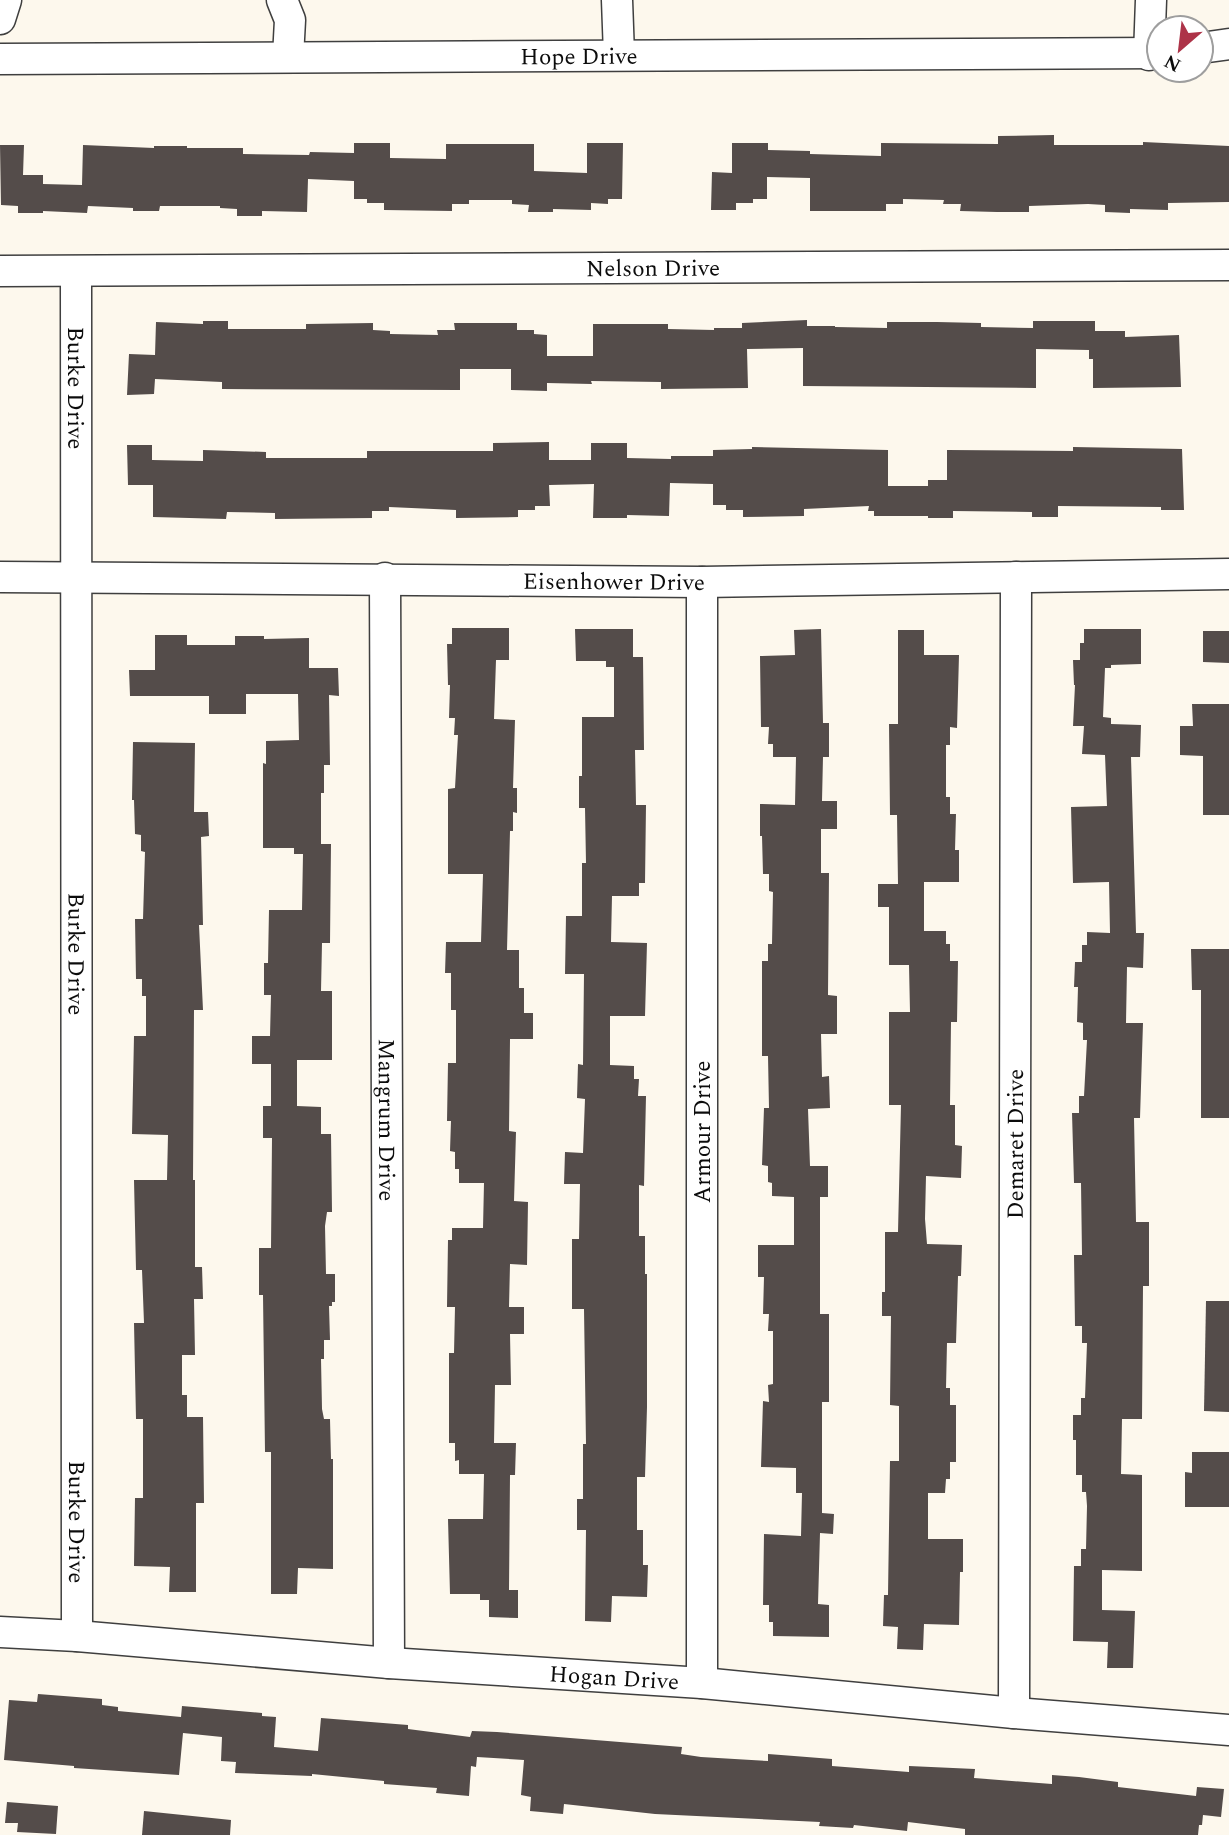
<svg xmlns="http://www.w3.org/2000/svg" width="1229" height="1835" font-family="Spectral,serif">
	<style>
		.building { fill: #544c4a }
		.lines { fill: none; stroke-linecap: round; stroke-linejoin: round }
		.minor-casing { stroke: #3f3f3f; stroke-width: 33 }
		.minor { stroke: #fff; stroke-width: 30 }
		.labels { text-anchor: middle; stroke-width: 7; stroke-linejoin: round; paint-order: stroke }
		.street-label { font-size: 23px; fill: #0c0c0c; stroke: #fff }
	</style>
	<rect width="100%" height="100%" fill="#fdf8ed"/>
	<!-- building -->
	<g class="building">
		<path d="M 1054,135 L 1054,145 L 1143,145 L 1143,142 L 1229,146 L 1229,202 L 1168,203 L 1168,210 L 1130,209 L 1130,213 L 1105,212 L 1105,205 L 1088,204 L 1029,206 L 1029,212 L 997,212 L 960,211 L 961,204 L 943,204 L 944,200 L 903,199 L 903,204 L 886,204 L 886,211 L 810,211 L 810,178 L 767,177 L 767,199 L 753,199 L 753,203 L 736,203 L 736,210 L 711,210 L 712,172 L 732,173 L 732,143 L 768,143 L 768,150 L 810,151 L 810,154 L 881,156 L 881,143 L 998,144 L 998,136 Z"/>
		<path d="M 354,143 L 390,143 L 390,158 L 446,159 L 446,144 L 534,144 L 534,171 L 587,173 L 587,143 L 623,143 L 622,199 L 608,199 L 608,204 L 591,203 L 591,210 L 553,209 L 553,212 L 528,212 L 529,205 L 512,204 L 512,200 L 469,200 L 469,204 L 452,204 L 452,211 L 384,210 L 384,203 L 367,203 L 367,199 L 354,199 L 354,181 L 308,179 L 307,212 L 262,211 L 262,216 L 237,216 L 237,209 L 220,208 L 220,206 L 160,206 L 159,211 L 133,211 L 133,208 L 88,206 L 87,213 L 43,211 L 43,213 L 18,213 L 18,206 L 1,205 L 0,145 L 24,145 L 23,175 L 43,175 L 43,184 L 82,185 L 83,145 L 154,148 L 154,146 L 187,146 L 187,148 L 243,148 L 243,154 L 309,155 L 310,152 L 354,153 Z"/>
		<path d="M 807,320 L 807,326 L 835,326 L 835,327 L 887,328 L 887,322 L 937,322 L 981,323 L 981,327 L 1033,328 L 1033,321 L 1095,321 L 1095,331 L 1125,331 L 1125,337 L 1179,335 L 1181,387 L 1093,388 L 1093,359 L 1089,359 L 1089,350 L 1036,349 L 1036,388 L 803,386 L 803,348 L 747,349 L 748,388 L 661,389 L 661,382 L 591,381 L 592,384 L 547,383 L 547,391 L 511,390 L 511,369 L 460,369 L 460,390 L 222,389 L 222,382 L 155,379 L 154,394 L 127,395 L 129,354 L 155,355 L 156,322 L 203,324 L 203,321 L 228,321 L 228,329 L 306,329 L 306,324 L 373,323 L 373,330 L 390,331 L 390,334 L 438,335 L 437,330 L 455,330 L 454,323 L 517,323 L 517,330 L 534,330 L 534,334 L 547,335 L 547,356 L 593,356 L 593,324 L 668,324 L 668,329 L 714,330 L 714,328 L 742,328 L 742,323 Z"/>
		<path d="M 549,442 L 549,460 L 591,460 L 591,443 L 627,443 L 627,458 L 671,459 L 671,456 L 713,456 L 713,450 L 752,449 L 752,447 L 888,450 L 888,486 L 928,486 L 928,480 L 947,480 L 947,450 L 1073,451 L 1073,447 L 1182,449 L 1184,510 L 1161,510 L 1161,507 L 1058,506 L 1058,517 L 1032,517 L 1032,512 L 953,511 L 953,518 L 928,518 L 928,516 L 874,516 L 874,511 L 868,511 L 869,506 L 804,509 L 804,516 L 743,517 L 743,510 L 726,510 L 726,505 L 713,505 L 713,484 L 670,483 L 669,516 L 627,515 L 627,518 L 593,518 L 594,484 L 549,485 L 550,506 L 535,506 L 535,510 L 518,510 L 518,517 L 456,518 L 456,510 L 389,507 L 389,511 L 372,511 L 372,518 L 275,519 L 275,513 L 227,512 L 226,519 L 153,517 L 153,485 L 128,485 L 127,445 L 152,445 L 152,460 L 203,461 L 203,450 L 266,452 L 266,458 L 367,458 L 367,451 L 493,451 L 493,443 Z"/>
		<path d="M 452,628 L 509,628 L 509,660 L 496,660 L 494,719 L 515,720 L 513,788 L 517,788 L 517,813 L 513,812 L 513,831 L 510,831 L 507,950 L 519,950 L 519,988 L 524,988 L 524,1013 L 533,1013 L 533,1039 L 510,1039 L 509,1131 L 516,1132 L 514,1201 L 528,1202 L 527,1265 L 510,1264 L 509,1307 L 524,1307 L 524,1334 L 510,1334 L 511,1385 L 495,1385 L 494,1443 L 516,1443 L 515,1475 L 510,1475 L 509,1590 L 518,1590 L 518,1618 L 489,1617 L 489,1600 L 480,1600 L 480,1594 L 450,1594 L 448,1519 L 483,1519 L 484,1474 L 459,1474 L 459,1460 L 455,1461 L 455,1443 L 449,1443 L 449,1353 L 454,1353 L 455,1307 L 447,1307 L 448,1240 L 452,1240 L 452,1228 L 483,1228 L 484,1183 L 459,1183 L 459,1169 L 455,1169 L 455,1152 L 450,1151 L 451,1121 L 447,1121 L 448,1063 L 456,1063 L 456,1010 L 451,1010 L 451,973 L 445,973 L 446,942 L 481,942 L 483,874 L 448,874 L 448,789 L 455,788 L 458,735 L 454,735 L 455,718 L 449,718 L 450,685 L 448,685 L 447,644 L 452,644 Z"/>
		<path d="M 575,629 L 633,629 L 633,657 L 643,657 L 644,750 L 635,750 L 636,805 L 646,805 L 645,883 L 639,883 L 639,896 L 612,896 L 611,942 L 647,943 L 645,1016 L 610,1016 L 610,1065 L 634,1066 L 634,1079 L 639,1079 L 638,1096 L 646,1096 L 644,1186 L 639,1185 L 639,1236 L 645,1236 L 645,1274 L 647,1274 L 647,1407 L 645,1477 L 637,1477 L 637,1530 L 643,1530 L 643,1565 L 648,1565 L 647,1597 L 612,1596 L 611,1622 L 585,1621 L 586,1530 L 577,1530 L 577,1499 L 583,1499 L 583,1444 L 586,1444 L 584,1309 L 572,1309 L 572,1239 L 579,1239 L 580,1184 L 564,1184 L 565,1152 L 583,1153 L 585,1099 L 577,1098 L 578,1064 L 583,1065 L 584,974 L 565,974 L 566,916 L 582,916 L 582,863 L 586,863 L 585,808 L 579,808 L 579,776 L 582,776 L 582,717 L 614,717 L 614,667 L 606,667 L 606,661 L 576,661 Z"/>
		<path d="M 821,629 L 823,723 L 829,723 L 829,757 L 823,757 L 822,801 L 837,801 L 837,829 L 821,829 L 821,873 L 829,873 L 828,995 L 837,996 L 837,1034 L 821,1034 L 822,1077 L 829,1076 L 830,1108 L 808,1109 L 810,1166 L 828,1166 L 828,1197 L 820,1197 L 820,1314 L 829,1314 L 829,1402 L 822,1402 L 822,1513 L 834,1514 L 833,1534 L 820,1533 L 818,1604 L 829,1605 L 829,1637 L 773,1636 L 773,1622 L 769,1622 L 769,1605 L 763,1605 L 764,1534 L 801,1536 L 802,1493 L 796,1493 L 796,1468 L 761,1467 L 763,1401 L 769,1402 L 768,1385 L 773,1384 L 773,1331 L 768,1331 L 769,1314 L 763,1314 L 764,1277 L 758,1277 L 758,1245 L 794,1245 L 794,1197 L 772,1196 L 772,1183 L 768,1182 L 768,1166 L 762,1165 L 764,1108 L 769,1108 L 768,1056 L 762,1056 L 762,961 L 768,961 L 768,944 L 772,944 L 773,892 L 769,891 L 769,874 L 763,874 L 762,836 L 760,836 L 760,804 L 795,805 L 796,757 L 773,757 L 773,744 L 768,744 L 769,727 L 761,727 L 760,656 L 795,655 L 794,630 Z"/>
		<path d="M 1084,629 L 1141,629 L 1141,664 L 1111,665 L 1111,668 L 1105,668 L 1103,717 L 1111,718 L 1111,724 L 1141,725 L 1140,757 L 1131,757 L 1136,933 L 1144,933 L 1143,968 L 1127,967 L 1126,1023 L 1143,1023 L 1140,1118 L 1134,1118 L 1136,1222 L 1149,1222 L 1149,1286 L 1143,1286 L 1142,1419 L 1122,1419 L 1121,1474 L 1142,1475 L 1142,1571 L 1102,1570 L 1102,1610 L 1135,1611 L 1133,1668 L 1107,1668 L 1108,1642 L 1073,1641 L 1074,1566 L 1081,1566 L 1081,1549 L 1086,1549 L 1087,1506 L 1086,1492 L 1082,1492 L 1082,1475 L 1076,1475 L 1076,1440 L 1073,1440 L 1073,1415 L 1081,1415 L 1081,1398 L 1085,1398 L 1087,1343 L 1082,1343 L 1082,1326 L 1075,1326 L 1074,1255 L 1082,1255 L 1081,1183 L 1074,1183 L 1072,1113 L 1079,1113 L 1079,1096 L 1084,1096 L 1087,1040 L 1083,1040 L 1083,1023 L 1077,1022 L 1078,987 L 1074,987 L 1075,962 L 1082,962 L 1082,945 L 1087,945 L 1087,932 L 1110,933 L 1109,882 L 1073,883 L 1071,807 L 1107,806 L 1105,755 L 1082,754 L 1084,726 L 1073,726 L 1075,685 L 1074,685 L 1073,660 L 1080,660 L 1080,643 L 1084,643 Z"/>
		<path d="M 898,630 L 924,630 L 924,655 L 959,655 L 957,728 L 950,727 L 950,745 L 946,745 L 946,797 L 950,797 L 950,814 L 956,814 L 955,850 L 959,850 L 959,882 L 924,882 L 924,931 L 946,931 L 946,944 L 950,944 L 950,961 L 958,961 L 957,1022 L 951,1022 L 950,1105 L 955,1105 L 955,1145 L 962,1146 L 961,1178 L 926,1176 L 925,1219 L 927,1244 L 962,1245 L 961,1276 L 958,1276 L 956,1343 L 947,1343 L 946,1388 L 950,1388 L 950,1405 L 956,1405 L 956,1462 L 950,1462 L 950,1479 L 946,1479 L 945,1493 L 928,1493 L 928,1539 L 963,1539 L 963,1572 L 960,1572 L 959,1625 L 924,1624 L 923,1650 L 897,1649 L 898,1627 L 883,1626 L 884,1595 L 888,1595 L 890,1461 L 899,1461 L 899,1406 L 890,1405 L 891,1316 L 882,1316 L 882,1292 L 885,1292 L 885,1232 L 898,1232 L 901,1105 L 889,1105 L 889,1012 L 910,1012 L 909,965 L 889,965 L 889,907 L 878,907 L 878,884 L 898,884 L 897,815 L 890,815 L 889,724 L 898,724 Z"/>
		<path d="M 1203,631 L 1229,631 L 1229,663 L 1203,662 Z"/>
		<path d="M 155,635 L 187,635 L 187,645 L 235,645 L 235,636 L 264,636 L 264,639 L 309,638 L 309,668 L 338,668 L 339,696 L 329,695 L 330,765 L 324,765 L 324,793 L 321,793 L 321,844 L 331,844 L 330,943 L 322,943 L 321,991 L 332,991 L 332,1060 L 297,1060 L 297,1106 L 321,1107 L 321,1134 L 331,1134 L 332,1212 L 327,1212 L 325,1226 L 326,1274 L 335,1274 L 335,1302 L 332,1302 L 332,1306 L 329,1306 L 330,1340 L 324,1340 L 324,1359 L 321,1359 L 322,1409 L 324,1419 L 330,1419 L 331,1459 L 333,1459 L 333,1569 L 298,1568 L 297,1594 L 271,1594 L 271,1452 L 265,1452 L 263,1295 L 259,1295 L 259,1248 L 271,1248 L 272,1138 L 263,1138 L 263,1106 L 271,1106 L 271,1064 L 252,1064 L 252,1036 L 270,1036 L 271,995 L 264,995 L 264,963 L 268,963 L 269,910 L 302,910 L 303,854 L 294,854 L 294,848 L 263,848 L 263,763 L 266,764 L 266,741 L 299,740 L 298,694 L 246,694 L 246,714 L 209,714 L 209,696 L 130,696 L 129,670 L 155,670 Z"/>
		<path d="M 1192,704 L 1229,704 L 1229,815 L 1203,815 L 1203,756 L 1180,755 L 1180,726 L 1193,726 Z"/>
		<path d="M 133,742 L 195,743 L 194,812 L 208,812 L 209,836 L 201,837 L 203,925 L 199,925 L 203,1010 L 194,1010 L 193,1180 L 195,1180 L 195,1267 L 202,1267 L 203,1299 L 194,1299 L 195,1355 L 182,1355 L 182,1395 L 187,1395 L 187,1417 L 203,1417 L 204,1503 L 196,1503 L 196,1592 L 169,1592 L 170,1567 L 134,1566 L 135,1498 L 143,1498 L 143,1419 L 136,1419 L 134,1323 L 144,1323 L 142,1270 L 136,1270 L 134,1180 L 167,1180 L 168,1135 L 132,1134 L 134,1036 L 146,1036 L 146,996 L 142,996 L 142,979 L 136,979 L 135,919 L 143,919 L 145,852 L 141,851 L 141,835 L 135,834 L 134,800 L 132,800 Z"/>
		<path d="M 1191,949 L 1229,949 L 1229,1118 L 1201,1118 L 1201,990 L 1192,990 Z"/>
		<path d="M 1206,1301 L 1229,1301 L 1229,1412 L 1204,1411 Z"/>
		<path d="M 1192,1452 L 1229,1452 L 1229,1507 L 1185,1507 L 1185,1472 L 1192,1473 Z"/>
		<path d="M 38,1694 L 102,1699 L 102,1705 L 118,1707 L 118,1711 L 181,1717 L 182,1706 L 262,1713 L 262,1716 L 276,1717 L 274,1747 L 318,1751 L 321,1718 L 408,1725 L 408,1729 L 470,1737 L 472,1731 L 497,1732 L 682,1747 L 681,1754 L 701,1757 L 768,1761 L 768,1754 L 794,1756 L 832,1759 L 832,1766 L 909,1772 L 909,1766 L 975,1769 L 974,1778 L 1052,1784 L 1052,1775 L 1079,1777 L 1118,1782 L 1118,1787 L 1196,1796 L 1197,1787 L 1224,1789 L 1221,1817 L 1203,1815 L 1202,1825 L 1199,1825 L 1198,1835 L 965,1835 L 965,1829 L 908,1822 L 907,1831 L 854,1825 L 853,1828 L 819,1826 L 820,1822 L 655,1814 L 564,1804 L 563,1814 L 530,1811 L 531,1797 L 521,1795 L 524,1760 L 477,1757 L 476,1767 L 471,1766 L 469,1796 L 436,1793 L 437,1788 L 384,1784 L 384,1781 L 312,1774 L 312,1776 L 235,1773 L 236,1762 L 221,1761 L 222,1737 L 183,1733 L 179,1775 L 74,1768 L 74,1766 L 4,1760 L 9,1700 L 37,1702 Z"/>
		<path d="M 7,1802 L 58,1806 L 56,1834 L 17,1832 L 18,1823 L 5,1823 Z"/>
		<path d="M 144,1811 L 231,1820 L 230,1835 L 142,1835 Z"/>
	</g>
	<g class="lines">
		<!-- minor casing -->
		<g class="minor-casing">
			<g id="minor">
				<path d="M 282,0 L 290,20 L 288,57"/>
				<path d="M 617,0 L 619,55"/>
				<path d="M 0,19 L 6,0"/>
				<path d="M 1201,48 L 1229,44"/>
				<path d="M 1149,55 L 1151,0"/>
				<path id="s1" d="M 0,59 L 1159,53"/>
				<path id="s2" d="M 0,271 L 1229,265"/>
				<path id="s3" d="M 76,272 L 77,1636"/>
				<path id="s4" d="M 0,577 L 702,582 L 1229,574"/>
				<path id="s5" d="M 385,578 L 389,1663"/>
				<path id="s6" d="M 0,1632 L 77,1636 L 389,1663 L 702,1683 L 1014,1713 L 1229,1730"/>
				<path d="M 702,1683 L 702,582"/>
				<path id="s7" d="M 1014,1713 L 1016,577"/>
			</g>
		</g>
		<!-- minor -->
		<use href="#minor" class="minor"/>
	</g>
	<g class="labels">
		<!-- street labels -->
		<g class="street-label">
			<text dy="8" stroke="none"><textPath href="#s1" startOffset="579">Hope Drive</textPath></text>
			<text dy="8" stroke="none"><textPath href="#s2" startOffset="653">Nelson Drive</textPath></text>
			<text dy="8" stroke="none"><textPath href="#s3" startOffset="116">Burke Drive</textPath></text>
			<text dy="8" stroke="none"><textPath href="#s4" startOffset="614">Eisenhower Drive</textPath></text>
			<text dy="8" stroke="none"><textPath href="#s3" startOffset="682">Burke Drive</textPath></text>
			<text dy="8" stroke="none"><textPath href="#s5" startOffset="542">Mangrum Drive</textPath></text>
			<text transform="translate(702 1132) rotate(-90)" y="8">Armour Drive</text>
			<text dy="8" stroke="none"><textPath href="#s7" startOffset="569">Demaret Drive</textPath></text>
			<text dy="8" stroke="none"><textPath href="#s3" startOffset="1250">Burke Drive</textPath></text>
			<text dy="8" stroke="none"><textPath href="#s6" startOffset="616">Hogan Drive</textPath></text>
		</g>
	</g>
	<!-- north arrow -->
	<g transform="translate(1180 49) rotate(208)"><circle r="33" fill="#ffffff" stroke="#9e9e9e" stroke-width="2"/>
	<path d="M0-5L12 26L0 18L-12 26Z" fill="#ad3348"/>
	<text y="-10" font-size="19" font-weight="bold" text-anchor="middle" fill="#0c0c0c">N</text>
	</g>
</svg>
